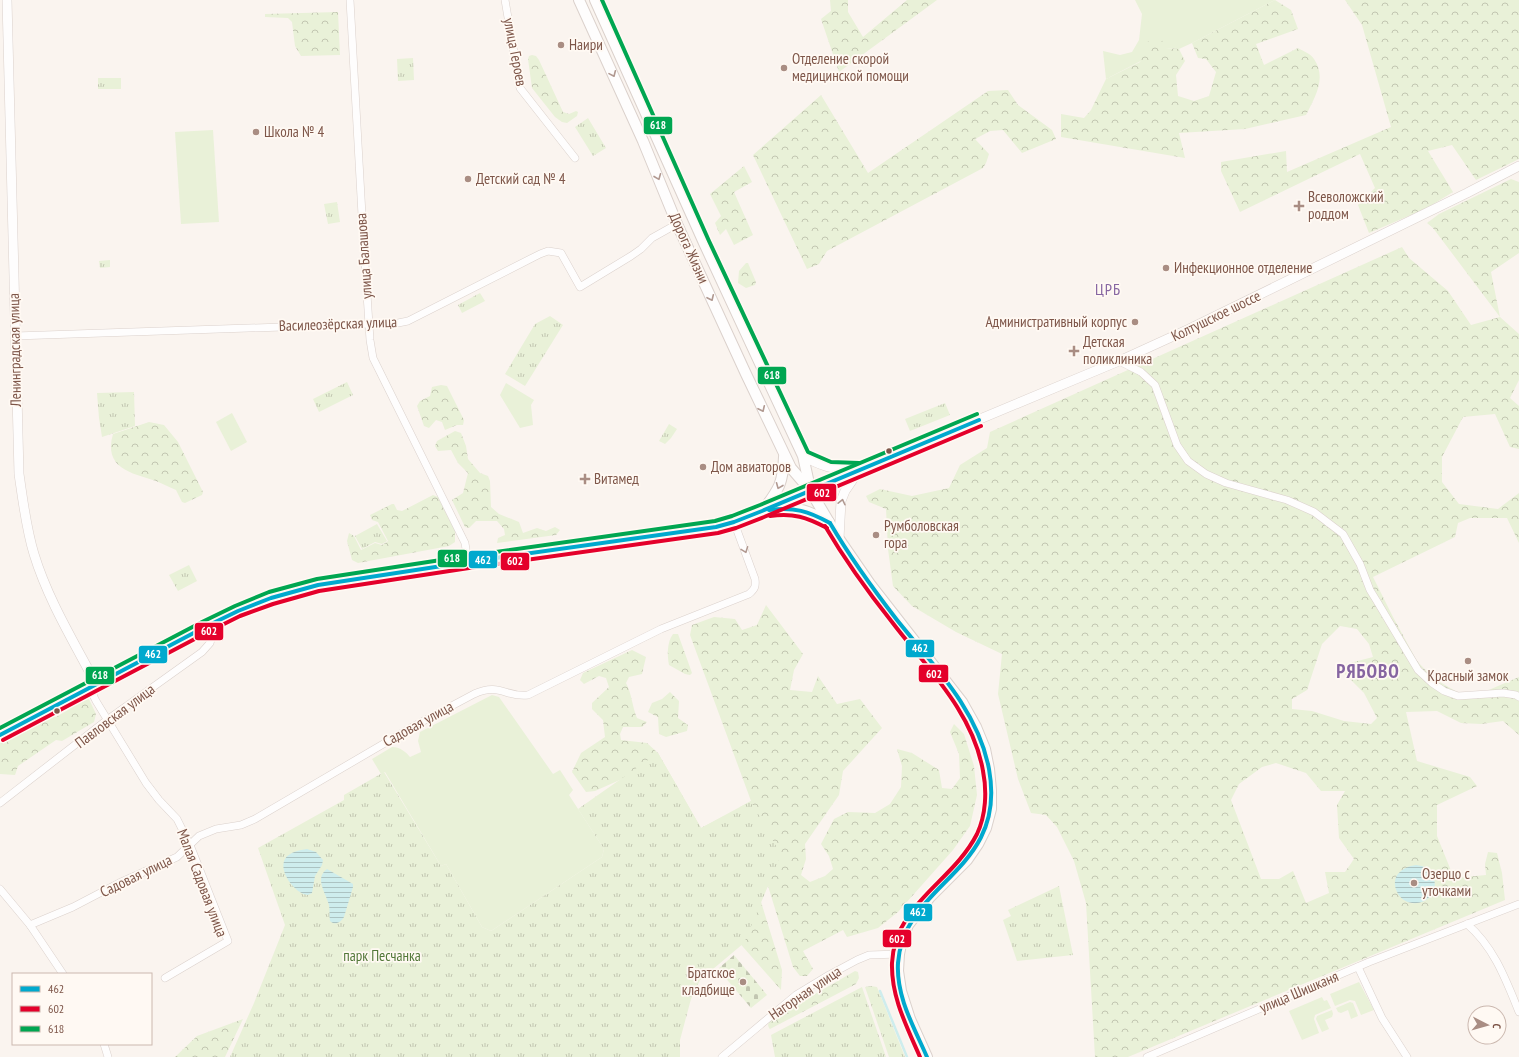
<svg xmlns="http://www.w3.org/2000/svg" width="1519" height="1057" font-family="'PT Sans Narrow',sans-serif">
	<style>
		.green { fill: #e9f1d8 }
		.forest { fill: url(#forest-crowns); fill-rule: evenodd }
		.cemetery { fill: url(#cemetery-stones) }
		.park { fill: url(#park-tufts) }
		.water { fill: url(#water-rules) }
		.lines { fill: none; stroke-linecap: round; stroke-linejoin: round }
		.stream { stroke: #ceeded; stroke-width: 2.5 }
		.minor-casing { stroke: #dbd1cc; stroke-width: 8 }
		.tertiary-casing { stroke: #dbd1cc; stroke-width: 10 }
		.secondary-casing { stroke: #dbd1cc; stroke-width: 12 }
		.minor { stroke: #fefdfd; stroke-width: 7 }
		.tertiary { stroke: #fefdfd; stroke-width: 9 }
		.secondary { stroke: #fefdfd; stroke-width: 10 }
		.bus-1-casing { stroke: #fff9f3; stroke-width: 7 }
		.bus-2-casing { stroke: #fff9f3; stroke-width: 7 }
		.bus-3-casing { stroke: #fff9f3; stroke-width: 7 }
		.bus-1 { stroke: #00a9ce; stroke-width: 4 }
		.bus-2 { stroke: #e4002b; stroke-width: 4 }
		.bus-3 { stroke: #00a651; stroke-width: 4 }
		.oneway { stroke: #b19991 }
		.poi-dot { fill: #a98d83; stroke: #fff9f3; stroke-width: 1.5 }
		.bus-dot { fill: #7e5649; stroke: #fff9f3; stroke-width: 1.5 }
		.labels { text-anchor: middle; stroke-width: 3.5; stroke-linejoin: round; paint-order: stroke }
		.poi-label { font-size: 15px; fill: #7e5649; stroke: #fff9f3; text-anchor: start }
		.street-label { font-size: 15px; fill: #7e5649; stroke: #fff9f3 }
		.park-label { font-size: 15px; fill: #537839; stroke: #fff9f3 }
		.neighbourhood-label { font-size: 16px; letter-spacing: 1px; fill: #8665a1; stroke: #fff9f3 }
		.district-label { font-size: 19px; font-weight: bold; letter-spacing: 1px; fill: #8665a1; stroke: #fff9f3 }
		.line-badge { stroke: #fff9f3; stroke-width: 1.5 }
		.badge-label { font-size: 11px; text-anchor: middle; font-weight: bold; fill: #fff }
	</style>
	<defs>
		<pattern id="forest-crowns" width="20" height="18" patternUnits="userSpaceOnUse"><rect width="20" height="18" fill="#e9f1d8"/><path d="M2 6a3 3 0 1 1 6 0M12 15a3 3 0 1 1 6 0" fill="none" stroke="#c2c6b1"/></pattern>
		<pattern id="cemetery-stones" width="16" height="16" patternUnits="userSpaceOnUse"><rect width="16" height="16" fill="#e9f1d8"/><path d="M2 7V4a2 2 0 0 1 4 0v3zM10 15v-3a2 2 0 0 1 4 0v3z" fill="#c2c6b1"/></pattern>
		<pattern id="park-tufts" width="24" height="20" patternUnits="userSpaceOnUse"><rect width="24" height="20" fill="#e9f1d8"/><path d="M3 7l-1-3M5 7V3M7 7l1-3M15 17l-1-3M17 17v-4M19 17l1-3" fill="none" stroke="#c2c6b1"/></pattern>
		<pattern id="water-rules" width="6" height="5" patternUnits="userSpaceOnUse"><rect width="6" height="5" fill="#ceeded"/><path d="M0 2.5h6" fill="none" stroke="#acc3c2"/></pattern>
	</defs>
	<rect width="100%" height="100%" fill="#faf4ef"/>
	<!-- green -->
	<g class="green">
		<path d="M 1135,0 L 1275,0 L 1192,43 L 1179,49 L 1166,48 L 1106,79 L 1103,51 L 1120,55 L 1132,52 L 1139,40 L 1142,14 Z"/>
		<path d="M 213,130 L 219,222 L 181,224 L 175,132 Z"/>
		<path d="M 506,383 L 534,400 L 531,405 L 533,425 L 520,428 L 500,395 Z"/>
		<path d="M 232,413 L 247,442 L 231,451 L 216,422 Z"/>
		<path d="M 492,695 L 499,697 L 553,774 L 560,770 L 573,790 L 569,795 L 604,849 L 602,857 L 491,931 L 482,927 L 446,864 L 441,866 L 385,772 L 381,774 L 372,759 L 392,747 C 400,747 406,752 410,757 L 421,752 L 418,741 L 420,732 Z"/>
		<path d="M 1359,982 L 1374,1010 L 1361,1015 L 1355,1001 L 1350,1000 L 1335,1006 L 1330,994 Z"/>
		<path d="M 1322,997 L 1324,1001 L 1327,1000 L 1331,1008 L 1315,1015 L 1314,1019 L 1319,1033 L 1302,1040 L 1289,1011 Z"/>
		<path d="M 1350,1002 L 1353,1003 L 1358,1016 L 1351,1019 L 1348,1010 L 1341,1013 L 1338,1012 L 1336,1008 Z"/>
		<path d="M 1332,1010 L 1333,1014 L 1332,1017 L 1325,1020 L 1329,1029 L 1322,1032 L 1316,1019 L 1317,1016 Z"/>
	</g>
	<!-- forest -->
	<g class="forest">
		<path d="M 830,0 L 848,0 L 848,12 L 863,37 L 907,0 L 937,0 L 839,72 L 821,19 L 831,11 Z"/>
		<path d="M 1275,0 L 1291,10 L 1298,29 L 1256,44 L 1264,65 L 1298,48 C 1303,51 1311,54 1314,59 C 1327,78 1315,97 1306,115 L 1245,129 L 1179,133 L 1185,158 L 1061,137 L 1061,114 L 1084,118 L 1091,110 L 1106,79 L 1140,62 L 1150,36 L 1158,33 L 1166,48 L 1179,49 L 1185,61 L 1176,75 L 1178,96 L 1194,101 L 1209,96 L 1216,72 L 1206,59 L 1198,58 L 1192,43 Z"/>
		<path d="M 1345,0 L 1519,0 L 1519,159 L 1476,180 L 1452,145 L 1428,151 L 1453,192 L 1427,208 L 1369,233 L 1358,205 L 1375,188 L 1360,154 L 1240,212 L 1221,171 L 1221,162 L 1286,151 L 1287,172 L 1391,127 L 1362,25 Z"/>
		<path d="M 338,12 L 340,55 L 301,56 L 295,46 L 292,22 L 288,18 L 265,17 L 265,14 Z"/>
		<path d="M 532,55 L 536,56 L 539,60 L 563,112 L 569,114 L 576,111 L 578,112 L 577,116 L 567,123 L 562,122 L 555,117 L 532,88 L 528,59 L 529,56 Z"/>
		<path d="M 1008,90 L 1018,105 L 1052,130 L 1056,139 L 1022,153 L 1003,130 L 990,131 L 975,139 L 989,154 L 986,163 L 983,168 L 827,251 L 819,264 L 807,269 L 753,155 L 821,95 L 868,173 L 988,91 Z"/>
		<path d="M 744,166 L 752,182 L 734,192 L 753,235 L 734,245 L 726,229 L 720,235 L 715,223 L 721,216 L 710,194 Z"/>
		<path d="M 1511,179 L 1519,182 L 1519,253 L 1491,272 L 1500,317 L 1519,334 L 1519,380 L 1510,398 L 1519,406 L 1519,449 L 1510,447 L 1495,414 L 1463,417 L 1442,457 L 1442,482 L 1459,504 L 1498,509 L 1519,493 L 1519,543 L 1507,518 L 1470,518 L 1458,523 L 1455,537 L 1373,577 L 1393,617 L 1417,661 L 1433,678 L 1459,693 L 1484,692 L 1519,677 L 1519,735 L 1503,721 L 1481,724 L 1461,723 L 1437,711 L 1406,712 L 1417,761 L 1470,777 L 1477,786 L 1437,805 L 1437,836 L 1454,878 L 1486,875 L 1485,864 L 1488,852 L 1497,853 L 1502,873 L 1505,900 L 1128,1057 L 1095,1057 L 1086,903 L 1074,861 L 1057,827 L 1046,815 L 1031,813 L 1018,779 L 998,694 L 1002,654 L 956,632 L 912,606 L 893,586 L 888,549 L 886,509 L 869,502 L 866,496 L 880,489 L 912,496 L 949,488 L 960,465 L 987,448 L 990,432 L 1402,247 L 1409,258 L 1448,291 L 1471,325 L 1500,317 L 1433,228 L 1427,223 L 1439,214 ZM 1340,626 L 1357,629 L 1369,644 L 1373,657 L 1346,664 L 1343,672 L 1364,693 L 1377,718 L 1371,724 L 1344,721 L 1312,711 L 1292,709 L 1292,699 L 1307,690 L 1322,644 ZM 1276,763 L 1306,773 L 1321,791 L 1345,791 L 1337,805 L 1339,838 L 1354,859 L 1345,872 L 1325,872 L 1329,893 L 1306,903 L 1293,871 L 1279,879 L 1261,879 L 1231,800 L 1239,784 L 1262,767 ZM 1433,877 L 1434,892 C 1426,900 1421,904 1409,903 Z"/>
		<path d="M 746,263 L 748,263 L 756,282 L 755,285 L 746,288 L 738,283 L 739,271 Z"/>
		<path d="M 441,385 L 447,386 L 464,420 L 463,425 L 457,425 L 445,430 L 442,422 L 436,420 L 429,428 L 424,426 L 417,406 L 420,401 L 430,396 L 432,387 Z"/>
		<path d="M 149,422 L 164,425 L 178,442 L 203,492 L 202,495 L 185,503 L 182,502 L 176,490 C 169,487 163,484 156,481 C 131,473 103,468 113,434 Z"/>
		<path d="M 455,431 L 461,433 L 466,446 L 468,459 L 480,473 L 488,476 L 490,481 L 491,507 L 499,514 L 519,522 L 523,533 L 537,528 L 546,531 L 555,527 L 560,530 L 556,535 L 497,543 L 498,538 L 505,535 L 504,529 L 497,521 L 476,521 L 469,528 L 465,527 L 452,500 L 463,493 L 468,473 L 458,463 L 451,450 L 438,451 L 435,446 L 437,441 Z"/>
		<path d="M 433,495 L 438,497 L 455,531 L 455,542 L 449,546 L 358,563 L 352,560 L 347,541 L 349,533 L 354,536 L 361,550 L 375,543 L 382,545 L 388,541 L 378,522 L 372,520 L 370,515 L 392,504 L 394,504 L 397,510 L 402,511 Z"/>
		<path d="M 766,605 L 803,654 L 794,670 L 790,690 L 812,692 L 818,676 L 837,704 L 860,699 L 882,728 L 843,771 L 839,795 L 805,844 L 806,859 L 801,875 L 810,882 L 825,876 L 833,869 L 829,856 L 821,844 L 834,819 L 848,812 L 875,813 L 890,804 L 901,787 L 902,766 L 897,749 L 912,753 L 939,770 L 942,788 L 952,789 L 960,778 L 959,754 L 950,732 L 954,724 L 964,734 L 974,766 L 977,795 L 970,826 L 953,850 L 898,912 L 878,928 L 847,937 L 843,930 L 803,951 L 813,969 L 807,976 L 800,976 L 793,967 L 768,886 L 758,892 L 782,970 L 781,990 L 736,939 L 740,807 L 751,801 L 690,635 L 692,625 L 714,617 L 735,619 L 742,630 L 757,625 Z"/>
		<path d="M 673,634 L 678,634 L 692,673 L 690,675 L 685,674 L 669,665 C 667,655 667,642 673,634 Z"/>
		<path d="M 632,650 L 646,657 L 642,674 L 629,677 L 626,683 C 632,694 632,706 637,718 L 647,722 L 642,727 L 623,727 L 620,734 L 621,740 L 647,743 L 658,753 L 701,828 L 724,816 L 706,855 L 622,779 L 595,791 L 586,792 L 572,772 L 581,753 L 605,737 L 603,720 L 592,709 L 592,703 L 609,687 L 606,678 L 599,676 L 584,684 L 580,680 L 583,673 Z"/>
		<path d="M 670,692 L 679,701 L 678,718 L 688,725 L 687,731 L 666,737 L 659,734 L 658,717 L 648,712 L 652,703 L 662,699 Z"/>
		<path d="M 85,698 L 89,699 L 96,714 L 94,722 L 62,741 L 56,740 L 18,766 L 15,775 L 0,774 L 0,743 L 50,715 L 56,717 L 68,710 L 69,707 Z"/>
		<path d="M 855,971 L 858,972 L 859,978 L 856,984 L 770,1029 L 769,1028 L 768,1025 L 770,1020 Z"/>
		<path d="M 243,1019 L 225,1057 L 175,1057 L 197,1036 Z"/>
	</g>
	<!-- cemetery -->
	<path class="cemetery" d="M 734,955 L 767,995 L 751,1008 L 718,969 Z"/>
	<!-- park -->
	<g class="park">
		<path d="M 413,58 L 414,80 L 398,81 L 397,59 Z"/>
		<rect x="98" y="78" width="23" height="11"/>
		<path d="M 588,118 L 606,148 L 593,156 L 575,127 Z"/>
		<path d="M 337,202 L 340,222 L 328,224 L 324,204 Z"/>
		<path d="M 110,260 L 110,267 L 100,268 L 99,261 Z"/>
		<path d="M 480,293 L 485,301 L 462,313 L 458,305 Z"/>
		<path d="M 550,316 L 563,325 L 525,386 L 505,374 L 535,324 Z"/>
		<path d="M 347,382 L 353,395 L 319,412 L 313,399 Z"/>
		<path d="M 134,392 L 135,426 L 102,437 L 99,418 L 97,393 Z"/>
		<path d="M 945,403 L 950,415 L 910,431 L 905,419 Z"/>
		<path d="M 669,424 L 677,429 L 671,438 L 665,444 L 659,441 Z"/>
		<path d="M 377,524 L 387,541 L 382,544 L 375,542 L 362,549 L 355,536 Z"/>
		<path d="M 189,565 L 197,581 L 178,591 L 169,575 Z"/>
		<path d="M 658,753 L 701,828 L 751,801 L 781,855 L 744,943 L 700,980 L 691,999 L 680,1040 L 680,1057 L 230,1057 L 254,1003 L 285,925 L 258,848 L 344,800 L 344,795 L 384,772 L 441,866 L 446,864 L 482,927 L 491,931 L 602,857 L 604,849 L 578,809 Z"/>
		<path d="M 1059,886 L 1073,955 L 1017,961 L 1003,920 L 1011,916 L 1008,910 Z"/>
		<path d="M 871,986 L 877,987 L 905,1057 L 889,1057 L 865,987 Z"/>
		<path d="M 862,987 L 886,1057 L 775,1057 L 771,1035 Z"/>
	</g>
	<!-- water -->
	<g class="water">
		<path d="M 307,849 L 316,852 L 323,860 L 322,865 L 315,876 L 312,893 L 308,895 C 295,894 278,871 285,859 C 289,852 300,850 307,849 Z"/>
		<path d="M 1416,865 C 1424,866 1430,868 1433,876 C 1443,901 1408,914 1397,892 C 1390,876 1402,867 1416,865 Z"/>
		<path d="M 327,869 L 353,884 L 353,887 L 344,917 C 341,922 335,926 330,921 C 329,916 330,910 329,905 C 326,893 314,878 327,869 Z"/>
	</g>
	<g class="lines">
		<!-- stream -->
		<path class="stream" d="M 880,991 L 907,1057"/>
		<!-- minor casing -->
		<g class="minor-casing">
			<g id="minor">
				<path d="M 350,0 L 363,233 L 370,340 L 373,358 L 465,543 L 468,562"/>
				<path d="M 505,0 L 520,88 L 575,158"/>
				<path d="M 15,336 L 398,323 L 408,321 L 540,254 L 548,251 L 561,253 L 580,287 L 631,256 L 641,249 L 652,238 L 677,224"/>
				<path d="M 1119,361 L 1141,372 L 1155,385 L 1177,445 L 1188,461 L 1206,474 L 1226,483 L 1287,500 L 1314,512 L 1343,534 L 1360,564 L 1370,590 L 1378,603 L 1418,670 L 1432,683 L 1444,691 L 1458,696 L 1503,693 L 1516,695 L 1519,697"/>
				<path d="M 96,684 L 93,695 L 96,701 L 146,783 L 159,800 L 177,819 L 190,845 L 228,941 L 165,978"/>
				<path d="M 0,803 L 107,720 L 202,652 L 210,643 L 217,621"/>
				<path d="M 0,889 L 30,925 L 63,974"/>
				<path d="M 1467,924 C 1494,947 1506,980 1519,1012"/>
				<path d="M 30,925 L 73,907 L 119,883 L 177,857 L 199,836 L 216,829 L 241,825 L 255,819 L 414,726 L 474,694 C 500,682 506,698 528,695 L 661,629 L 749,594 C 755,589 756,586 755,579 L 734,522"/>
				<path d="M 1358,967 L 1382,1018 L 1407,1057"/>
				<path d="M 104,1044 L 108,1057"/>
				<path d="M 722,1057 L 796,995 L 829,975 L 857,960 L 869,955 L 899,954"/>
				<path d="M 1147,1057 L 1369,962 L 1519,904"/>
			</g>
		</g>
		<!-- tertiary casing -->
		<g class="tertiary-casing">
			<g id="tertiary">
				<path d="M 7,0 L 19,474 C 23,501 26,528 34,554 C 48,600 74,642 96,684"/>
				<path d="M 803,456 C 821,466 833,470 854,469"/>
				<path d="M 810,490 L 1119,361 L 1189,329 L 1467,193 L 1519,166"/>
				<path d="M 839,539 L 841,501 L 845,491 L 860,469"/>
			</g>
		</g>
		<!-- secondary casing -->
		<g class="secondary-casing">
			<g id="secondary">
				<path d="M 579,0 L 643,141 L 677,224 L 746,374 L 791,468 L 810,490 L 839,539 L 870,584 L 962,702 L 976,727 L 985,749 L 989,769 L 991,790 L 991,809 L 986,828 L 978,844 L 967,860 L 930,897 L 908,925 L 902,940 L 899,954 L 898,971 L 901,991 L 910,1019 L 927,1057"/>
				<path d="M 595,0 L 704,243 L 803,456 L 810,488"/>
				<path d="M 764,509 C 779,489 783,483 784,457"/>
				<path d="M 774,509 C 798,506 809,511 829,522"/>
				<path d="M 0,735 L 205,627 L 238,611 L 271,598 L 318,585 L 468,562 L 716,527 L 734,522 L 810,490"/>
			</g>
		</g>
		<!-- minor -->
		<use href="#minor" class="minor"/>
		<!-- tertiary -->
		<use href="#tertiary" class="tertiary"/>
		<!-- secondary -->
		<use href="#secondary" class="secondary"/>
		<!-- bus-1 casing -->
		<g class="bus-1-casing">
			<g id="bus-1">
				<path d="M 769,510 C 795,507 808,511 830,523"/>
				<path d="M 830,523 C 850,557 873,589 897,620 C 933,665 978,710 989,769 C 1008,873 904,881 898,963 C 896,997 914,1027 927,1057"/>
				<path d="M 0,735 L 205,627 L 238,611 L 271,598 L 318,585 L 468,562 L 716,527 L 734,522 L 762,511 L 979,420"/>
			</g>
		</g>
		<!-- bus-2 casing -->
		<g class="bus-2-casing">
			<g id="bus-2">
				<path d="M 770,516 C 794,513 806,517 827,528"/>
				<path d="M 825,526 C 845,560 868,592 892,622 C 927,668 973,712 983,771 C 987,791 986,815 977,834 C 952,883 895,903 892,963 C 891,997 907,1027 920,1057"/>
				<path d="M 3,740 L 208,632 L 240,616 L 273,604 L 319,591 L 469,568 L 718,533 L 736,528 L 764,517 L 981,426"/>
			</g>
		</g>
		<!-- bus-3 casing -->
		<g class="bus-3-casing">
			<g id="bus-3">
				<path d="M 602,0 L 709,241 L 808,452 L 831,462 L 859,463"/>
				<path d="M 0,728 L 202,622 L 235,606 L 269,592 L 317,579 L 467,556 L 715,521 L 732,516 L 760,505 L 977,414"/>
			</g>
		</g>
		<!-- bus-1 -->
		<use href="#bus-1" class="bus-1"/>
		<!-- bus-2 -->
		<use href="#bus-2" class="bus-2"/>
		<!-- bus-3 -->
		<use href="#bus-3" class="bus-3"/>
	</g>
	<!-- one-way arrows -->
	<defs><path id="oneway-chevron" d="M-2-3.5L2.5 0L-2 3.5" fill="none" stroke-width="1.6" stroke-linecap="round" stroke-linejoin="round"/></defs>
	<g class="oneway">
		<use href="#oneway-chevron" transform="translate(613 74) rotate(66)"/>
		<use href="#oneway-chevron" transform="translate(658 177) rotate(68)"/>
		<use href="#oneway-chevron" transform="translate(711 298) rotate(65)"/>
		<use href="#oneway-chevron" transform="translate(762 409) rotate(65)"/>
		<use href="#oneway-chevron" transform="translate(779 486) rotate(112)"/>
		<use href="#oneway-chevron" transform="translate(842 502) rotate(-77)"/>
		<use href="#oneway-chevron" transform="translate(745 550) rotate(69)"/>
	</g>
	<!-- markers -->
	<g class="poi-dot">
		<circle cx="561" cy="45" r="4"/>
		<circle cx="784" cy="68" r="4"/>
		<circle cx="256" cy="132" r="4"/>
		<circle cx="468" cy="179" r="4"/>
		<path d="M1297 200h4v4h4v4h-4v4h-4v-4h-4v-4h4z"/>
		<circle cx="1166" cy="268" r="4"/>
		<circle cx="1135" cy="322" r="4"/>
		<path d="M1072 345h4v4h4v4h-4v4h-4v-4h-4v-4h4z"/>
		<circle cx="703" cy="467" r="4"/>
		<path d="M583 473h4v4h4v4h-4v4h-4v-4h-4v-4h4z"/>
		<circle cx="876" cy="535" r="4"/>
		<circle cx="1468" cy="661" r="4"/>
		<circle cx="1414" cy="883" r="4"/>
		<circle cx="743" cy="982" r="4"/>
	</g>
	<g class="bus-dot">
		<circle cx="889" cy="451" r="3.5"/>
		<circle cx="57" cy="711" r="3.5"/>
	</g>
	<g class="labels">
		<!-- poi labels -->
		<g class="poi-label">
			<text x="569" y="50">Наири</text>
			<text x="792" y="64">Отделение скорой<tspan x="792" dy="17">медицинской помощи</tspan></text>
			<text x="264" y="137">Школа № 4</text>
			<text x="476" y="184">Детский сад № 4</text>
			<text x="1308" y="202">Всеволожский<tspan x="1308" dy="17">роддом</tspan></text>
			<text x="1174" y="273">Инфекционное отделение</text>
			<text x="1127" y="327" text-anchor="end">Административный корпус</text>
			<text x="1083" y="347">Детская<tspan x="1083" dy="17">поликлиника</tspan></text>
			<text x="711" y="472">Дом авиаторов</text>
			<text x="594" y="484">Витамед</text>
			<text x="884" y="531">Румболовская<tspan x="884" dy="17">гора</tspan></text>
			<text x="1468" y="681" text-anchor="middle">Красный замок</text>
			<text x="1422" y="879">Озерцо с<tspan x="1422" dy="17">уточками</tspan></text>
			<text x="735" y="978" text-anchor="end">Братское<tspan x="735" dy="17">кладбище</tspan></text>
		</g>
		<!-- street labels -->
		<g class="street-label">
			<text transform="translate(515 52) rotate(79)" y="5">улица Героев</text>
			<text transform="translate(689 248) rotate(66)" y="5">Дорога Жизни</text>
			<text transform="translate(364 256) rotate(-94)" y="5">улица Балашова</text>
			<text transform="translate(1216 316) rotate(-26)" y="5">Колтушское шоссе</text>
			<text transform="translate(338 324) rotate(-2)" y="5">Василеозёрская улица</text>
			<text transform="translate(15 350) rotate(-91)" y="5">Ленинградская улица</text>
			<text transform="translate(115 716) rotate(-37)" y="5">Павловская улица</text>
			<text transform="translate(418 724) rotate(-29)" y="5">Садовая улица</text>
			<text transform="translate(136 876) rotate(-26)" y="5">Садовая улица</text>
			<text transform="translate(202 883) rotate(69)" y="5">Малая Садовая улица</text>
			<text transform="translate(1299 992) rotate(-23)" y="5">улица Шишканя</text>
			<text transform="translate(805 993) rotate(-34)" y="5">Нагорная улица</text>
		</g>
		<!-- park labels -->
		<g class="park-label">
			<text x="382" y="961">парк Песчанка</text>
		</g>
		<!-- neighbourhood labels -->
		<g class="neighbourhood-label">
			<text x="1108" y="295">ЦРБ</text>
		</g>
		<!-- district labels -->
		<g class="district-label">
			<text x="1368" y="678">РЯБОВО</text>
		</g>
	</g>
	<g class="line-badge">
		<rect x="643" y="116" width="30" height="19" rx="4" fill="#00a651"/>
		<rect x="757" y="366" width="30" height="19" rx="4" fill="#00a651"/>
		<rect x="806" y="483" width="31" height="19" rx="4" fill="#e4002b"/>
		<rect x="437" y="549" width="31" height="19" rx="4" fill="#00a651"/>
		<rect x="468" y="550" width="30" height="19" rx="4" fill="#00a9ce"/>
		<rect x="500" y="552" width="30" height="19" rx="4" fill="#e4002b"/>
		<rect x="194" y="622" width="30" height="19" rx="4" fill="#e4002b"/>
		<rect x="905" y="639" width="30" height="19" rx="4" fill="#00a9ce"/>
		<rect x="138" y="645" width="30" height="19" rx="4" fill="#00a9ce"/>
		<rect x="918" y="664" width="31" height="19" rx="4" fill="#e4002b"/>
		<rect x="85" y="666" width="30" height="19" rx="4" fill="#00a651"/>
		<rect x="903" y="903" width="30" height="19" rx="4" fill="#00a9ce"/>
		<rect x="882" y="929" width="30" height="19" rx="4" fill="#e4002b"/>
	</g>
	<g class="badge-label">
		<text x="658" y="129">618</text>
		<text x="772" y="379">618</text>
		<text x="822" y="497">602</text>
		<text x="452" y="562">618</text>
		<text x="483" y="564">462</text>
		<text x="515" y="565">602</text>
		<text x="209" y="635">602</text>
		<text x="920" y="652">462</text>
		<text x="153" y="658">462</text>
		<text x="934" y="678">602</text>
		<text x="100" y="679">618</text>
		<text x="918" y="916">462</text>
		<text x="897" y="943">602</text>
	</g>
	<!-- legend -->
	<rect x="12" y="973" width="140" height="72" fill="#fff9f3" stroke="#cbb8af"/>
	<rect x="20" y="986" width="20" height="6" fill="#00a9ce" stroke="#cbb8af"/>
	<text x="48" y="993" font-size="12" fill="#7e5649">462</text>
	<rect x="20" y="1006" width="20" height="6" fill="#e4002b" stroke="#cbb8af"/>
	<text x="48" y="1013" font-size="12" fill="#7e5649">602</text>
	<rect x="20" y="1026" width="20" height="6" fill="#00a651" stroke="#cbb8af"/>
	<text x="48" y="1033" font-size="12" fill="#7e5649">618</text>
	<!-- north arrow -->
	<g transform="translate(1487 1025) rotate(96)"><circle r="19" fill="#fff9f3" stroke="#cbb8af"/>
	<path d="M0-3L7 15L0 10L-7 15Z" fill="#a98d83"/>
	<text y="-6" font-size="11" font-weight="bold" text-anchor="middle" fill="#7e5649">С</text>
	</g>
</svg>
